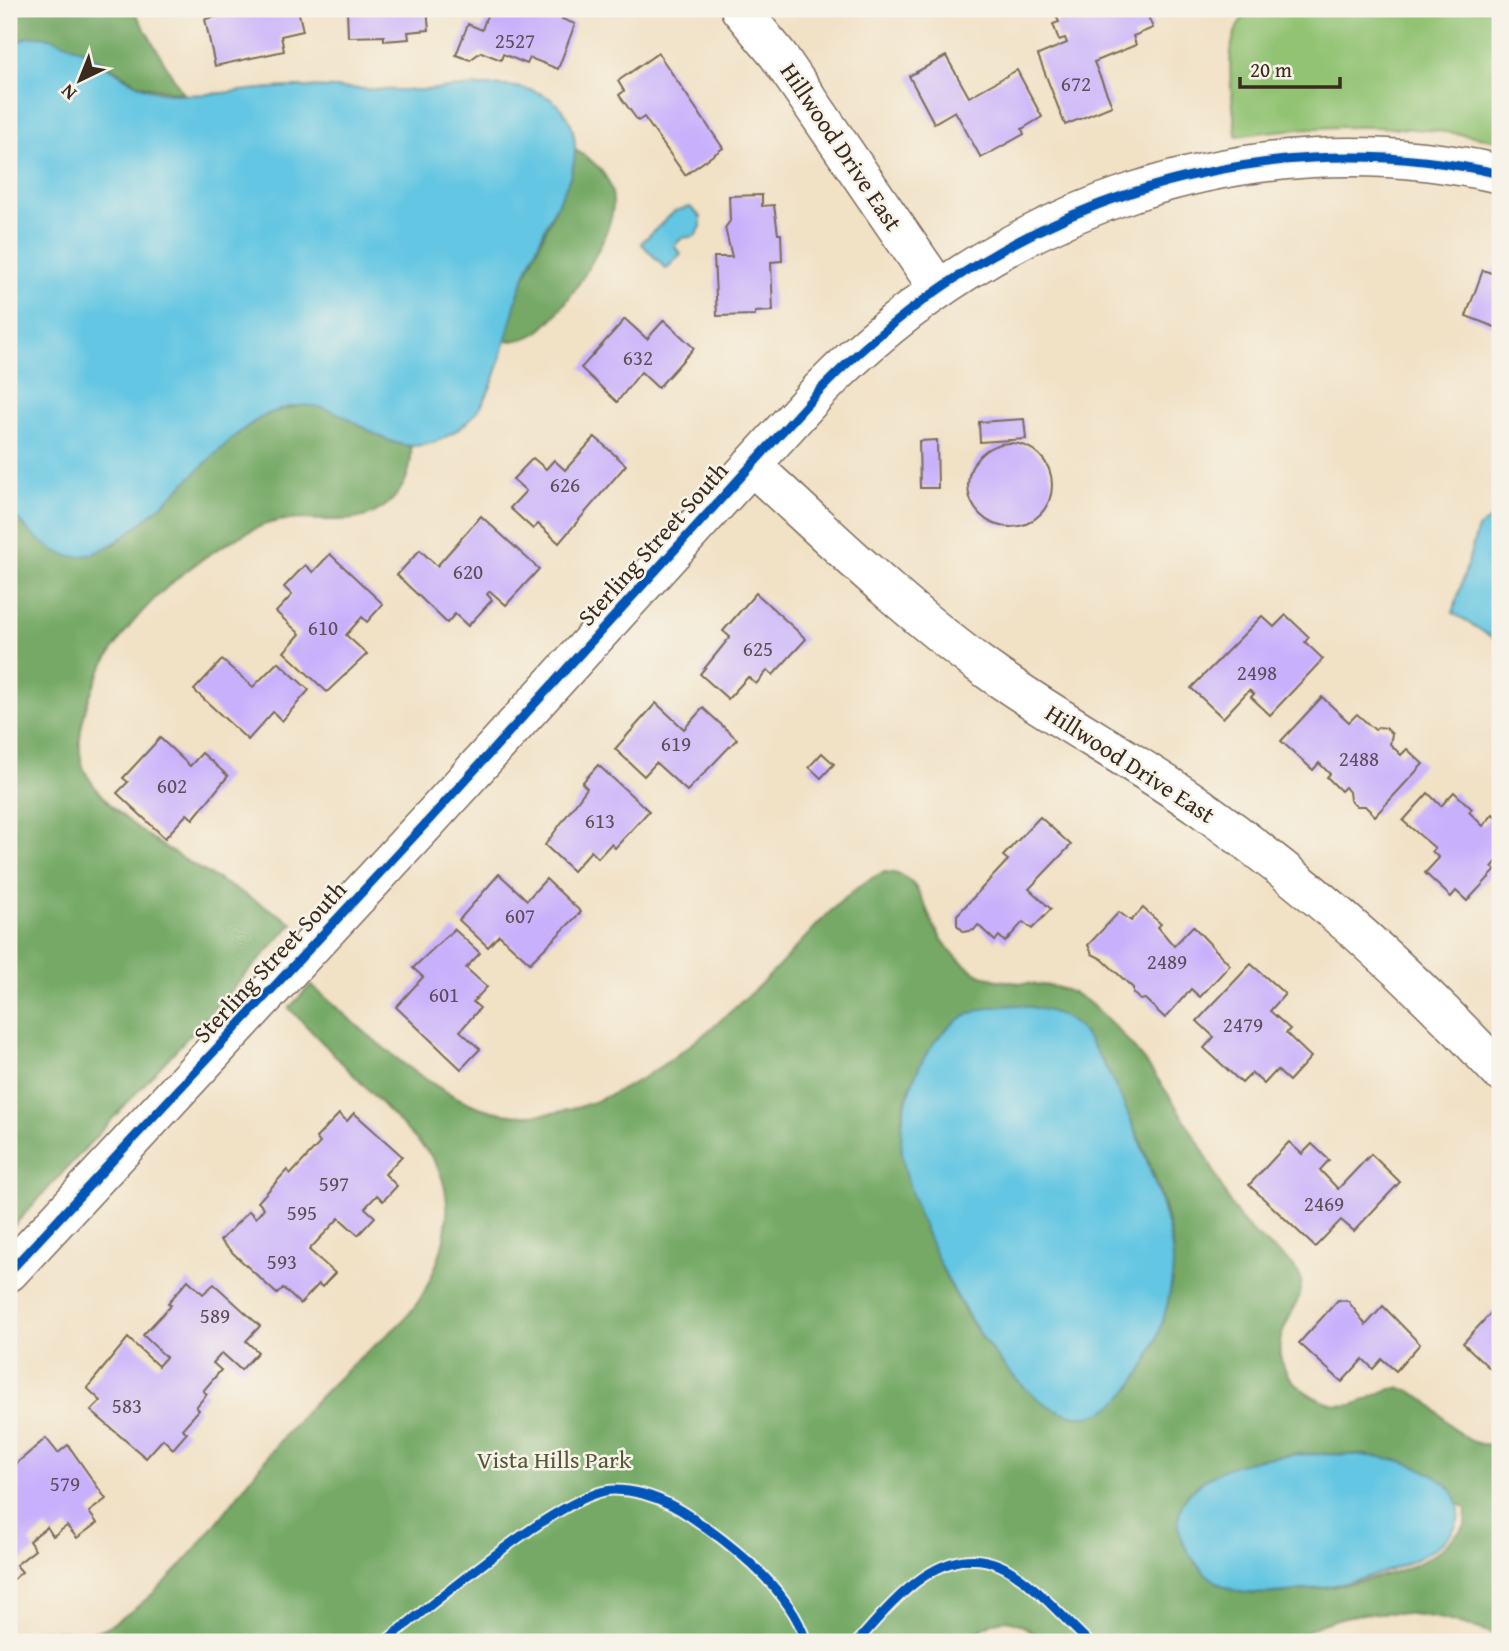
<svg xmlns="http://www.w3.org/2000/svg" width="1509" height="1651" font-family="'Gentium Book Plus',serif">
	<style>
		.green { fill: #92c373; stroke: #667648; stroke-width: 2 }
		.forest { fill: #75a965; stroke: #586a42; stroke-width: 2; fill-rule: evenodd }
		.water { fill: #64c6e2; stroke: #507880; stroke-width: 2 }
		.building { fill: #c9b0fc }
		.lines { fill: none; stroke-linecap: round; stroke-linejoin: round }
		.minor-casing { stroke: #7b6a58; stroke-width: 41 }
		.minor { stroke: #fff; stroke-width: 38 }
		.cycleway-casing { stroke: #f7f3e8; stroke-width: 13 }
		.cycleway { stroke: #0057b8; stroke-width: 9 }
		.labels { text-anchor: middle; stroke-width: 5; stroke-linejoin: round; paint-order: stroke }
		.number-label { font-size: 21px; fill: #5e4c56 }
		.street-label { font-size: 24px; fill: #3b2a1e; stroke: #f7f3e8 }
		.park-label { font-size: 24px; fill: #555838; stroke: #f7f3e8 }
	</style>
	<rect width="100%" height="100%" fill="#f7f3e8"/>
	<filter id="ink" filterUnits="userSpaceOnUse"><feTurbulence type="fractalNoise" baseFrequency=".0143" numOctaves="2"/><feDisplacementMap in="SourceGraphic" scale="14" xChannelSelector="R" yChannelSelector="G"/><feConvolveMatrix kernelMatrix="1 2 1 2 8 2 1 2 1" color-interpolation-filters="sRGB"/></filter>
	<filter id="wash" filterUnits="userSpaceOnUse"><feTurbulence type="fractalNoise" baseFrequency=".00686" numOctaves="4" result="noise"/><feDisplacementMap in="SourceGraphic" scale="28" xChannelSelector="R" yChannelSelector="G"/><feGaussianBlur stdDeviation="1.57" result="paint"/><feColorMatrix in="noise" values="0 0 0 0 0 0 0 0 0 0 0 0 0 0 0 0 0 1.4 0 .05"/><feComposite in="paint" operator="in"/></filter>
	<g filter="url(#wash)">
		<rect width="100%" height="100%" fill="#f1e1c5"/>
		<!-- green -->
		<path class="green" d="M 1252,9 L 1500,9 L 1500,141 C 1413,123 1324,123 1236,136 C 1234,98 1217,35 1252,9 Z"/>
		<!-- forest -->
		<g class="forest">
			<path d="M 9,9 L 133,9 L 183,94 L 140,85 L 81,50 L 16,41 L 9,45 Z"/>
			<path d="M 575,150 C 595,161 613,178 613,203 C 614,235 562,318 535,334 C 525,340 515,341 504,341 L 521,285 L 562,194 Z"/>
			<path d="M 312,404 C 327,408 341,411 355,420 C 374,432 386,444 411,446 C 413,474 401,498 376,512 C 343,530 299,510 261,526 C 185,560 110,627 86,708 C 80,730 75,754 87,775 C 121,835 235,886 293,923 L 9,1231 L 9,508 L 40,540 L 114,545 C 158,510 217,437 265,415 C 280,409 296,406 312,404 Z"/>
			<path d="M 885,872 C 919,873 922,902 934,926 C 942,942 953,956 968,967 C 1003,994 1050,972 1088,1002 C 1135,1040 1172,1097 1202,1149 C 1215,1171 1224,1197 1240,1218 C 1257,1242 1285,1252 1301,1277 C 1305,1310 1267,1331 1284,1368 C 1294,1389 1327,1409 1351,1405 C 1380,1399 1388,1376 1421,1397 C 1447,1415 1462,1453 1500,1443 L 1500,1636 C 1433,1611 1351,1597 1289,1642 L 1044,1642 C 1012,1613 997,1613 967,1642 L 9,1642 L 9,1639 C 20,1635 32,1630 45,1630 C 66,1629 87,1638 107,1627 C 187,1581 232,1495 291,1428 C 310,1406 332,1384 354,1363 C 379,1340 408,1323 424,1292 C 447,1248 460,1193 428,1152 L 289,1008 L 311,985 C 360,1027 420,1087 482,1108 C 589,1143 705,1039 775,970 C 805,940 845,887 885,872 ZM 962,1017 L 1101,1058 C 1128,1112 1173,1202 1173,1262 C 1173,1290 1164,1319 1153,1344 C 1146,1364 1137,1384 1120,1397 C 1102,1411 1087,1422 1063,1412 C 1012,1391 957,1309 939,1259 C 930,1234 924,1207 916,1182 C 912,1166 903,1147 902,1131 C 899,1091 933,1042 962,1017 ZM 1303,1454 L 1366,1455 L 1466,1508 L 1465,1526 C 1456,1535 1447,1545 1437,1552 C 1399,1581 1299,1594 1251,1594 L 1181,1534 C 1166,1472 1259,1457 1303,1454 Z"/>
		</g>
		<!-- water -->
		<g class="water">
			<path d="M 43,36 C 57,40 70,44 83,51 C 106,63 127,83 152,90 C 197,102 248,87 294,87 C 337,87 380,91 423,90 C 465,89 537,72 565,113 C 574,127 577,145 574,161 C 571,182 558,201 549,220 C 539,242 529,264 521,286 C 509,321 503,362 487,395 C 480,410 468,423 454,432 C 378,484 349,370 262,417 C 211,444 122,567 69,556 C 44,550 24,527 9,508 L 9,45 L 29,37 Z"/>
			<path d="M 690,207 L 701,217 L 701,227 L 695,236 L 682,238 L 674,246 L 681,254 L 666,269 L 641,243 L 675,211 Z"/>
			<path d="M 1500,513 L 1500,642 L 1453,613 L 1478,528 Z"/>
			<path d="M 1019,1005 C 1039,1008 1058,1011 1074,1024 C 1111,1053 1173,1214 1173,1262 C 1173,1308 1140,1416 1083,1416 C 1003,1417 909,1221 902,1152 C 897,1106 921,1041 963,1017 C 980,1007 1000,1006 1019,1005 Z"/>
			<path d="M 1303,1454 C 1354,1455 1409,1450 1449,1487 C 1509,1564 1281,1604 1236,1591 C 1213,1584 1193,1565 1183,1542 C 1177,1527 1176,1511 1187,1497 C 1213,1463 1263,1457 1303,1454 Z"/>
		</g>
		<g id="blocks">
			<!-- building -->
			<g class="building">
				<path d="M 240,9 L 298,9 L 303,31 L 281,36 L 284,51 L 215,66 L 205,19 L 241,12 Z"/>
				<path d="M 347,9 L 427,9 L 429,30 L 408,32 L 409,39 L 384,41 L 384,36 L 348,37 Z"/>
				<path d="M 479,9 L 566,9 L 562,19 L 575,24 L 558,69 L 530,58 L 527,64 L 503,54 L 501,60 L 481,52 L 470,60 L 456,55 L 468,24 L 482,30 L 488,12 Z"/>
				<path d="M 1053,9 L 1145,9 L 1153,28 L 1133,36 L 1136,45 L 1094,62 L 1112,106 L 1065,125 L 1038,55 L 1067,43 L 1065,38 L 1059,40 L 1053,24 L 1059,22 Z"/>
				<path d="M 658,53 L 723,148 L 685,175 L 644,117 L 638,121 L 619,95 L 624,91 L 618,81 Z"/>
				<path d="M 946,56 L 969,97 L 1017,70 L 1042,117 L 1022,129 L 1024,134 L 981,158 L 955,111 L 934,123 L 909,76 Z"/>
				<path d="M 762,195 L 762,206 L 774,205 L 778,234 L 781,234 L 782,261 L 771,262 L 773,311 L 755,312 L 755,315 L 717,316 L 714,257 L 732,257 L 725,228 L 730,221 L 729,196 Z"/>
				<path d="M 1494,267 L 1500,270 L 1500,329 L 1466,316 L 1483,270 L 1491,273 Z"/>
				<path d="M 625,319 L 647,339 L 664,320 L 694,348 L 658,388 L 641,372 L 617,402 L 581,368 Z"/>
				<path d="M 1024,419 L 1026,439 L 980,442 L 979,422 Z"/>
				<path d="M 595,437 L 626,465 L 559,543 L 538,524 L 533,529 L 510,508 L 526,491 L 513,479 L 533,458 L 546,469 L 554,460 L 565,470 Z"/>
				<path d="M 937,440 L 938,488 L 920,488 L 919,441 Z"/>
				<circle cx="1010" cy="485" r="42"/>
				<path d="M 481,516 L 539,569 L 506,605 L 490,591 L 487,594 L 492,600 L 468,626 L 455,614 L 447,623 L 397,575 L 420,550 L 437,566 Z"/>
				<path d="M 330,554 L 383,604 L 367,622 L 362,617 L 346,635 L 367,654 L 327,692 L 284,652 L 300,634 L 276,612 L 292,595 L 284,587 L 305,565 L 313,572 Z"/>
				<path d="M 756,593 L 806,639 L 773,675 L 768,670 L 756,684 L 748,677 L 728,699 L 700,674 L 730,637 L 723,631 Z"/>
				<path d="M 1286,615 L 1309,637 L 1305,642 L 1323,659 L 1270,715 L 1251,697 L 1254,694 L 1249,690 L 1223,718 L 1191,688 L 1262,616 L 1274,627 Z"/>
				<path d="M 222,660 L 253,687 L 278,662 L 309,690 L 282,721 L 273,712 L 248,740 L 194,690 Z"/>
				<path d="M 1322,697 L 1349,722 L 1357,714 L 1375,730 L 1378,727 L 1386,728 L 1392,734 L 1390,744 L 1401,755 L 1407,749 L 1423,764 L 1375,816 L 1365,806 L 1356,806 L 1350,800 L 1349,792 L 1345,787 L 1341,791 L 1327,777 L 1330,774 L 1319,763 L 1313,770 L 1281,741 Z"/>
				<path d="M 656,703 L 684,729 L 703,708 L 737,739 L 687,791 L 656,763 L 644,776 L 615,749 Z"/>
				<path d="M 160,738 L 190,766 L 202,753 L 228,776 L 193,819 L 187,814 L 165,838 L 117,793 L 128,782 L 123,778 Z"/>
				<path d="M 822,753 L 834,764 L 821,778 L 809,767 Z"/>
				<path d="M 598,765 L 649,811 L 615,848 L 611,844 L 598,858 L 591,851 L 573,871 L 545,845 L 587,788 L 582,783 Z"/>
				<path d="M 1454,792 L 1472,809 L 1469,812 L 1483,826 L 1493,814 L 1500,821 L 1500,858 L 1492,867 L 1496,870 L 1467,901 L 1456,891 L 1451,897 L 1425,873 L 1439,858 L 1432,851 L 1435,848 L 1403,821 L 1428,793 L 1441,806 Z"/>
				<path d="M 1040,817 L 1071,845 L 1029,889 L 1051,909 L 1032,929 L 1023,922 L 1005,942 L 999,936 L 995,941 L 978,925 L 974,930 L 964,932 L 957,925 L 957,915 L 1008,860 L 1003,856 Z"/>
				<path d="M 499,874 L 527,900 L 546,879 L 581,912 L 530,963 L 499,935 L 488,947 L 459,920 Z"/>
				<path d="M 1143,908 L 1161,924 L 1158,927 L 1174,946 L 1193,926 L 1230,965 L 1200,997 L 1191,989 L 1165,1018 L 1145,999 L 1140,1000 L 1133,993 L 1133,988 L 1102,959 L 1092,954 L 1088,945 L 1119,912 L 1131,921 Z"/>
				<path d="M 454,929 L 480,953 L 466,968 L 487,987 L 473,1002 L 480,1008 L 460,1031 L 480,1049 L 461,1069 L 396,1007 L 423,977 L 413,968 Z"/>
				<path d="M 1251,964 L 1285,994 L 1270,1011 L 1290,1029 L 1286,1033 L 1311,1057 L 1289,1081 L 1277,1070 L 1264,1084 L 1252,1073 L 1242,1083 L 1204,1048 L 1214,1037 L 1197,1021 Z"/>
				<path d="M 354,1113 L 402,1156 L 385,1174 L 397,1186 L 383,1201 L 377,1195 L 365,1208 L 375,1217 L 358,1235 L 339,1218 L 309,1250 L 335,1273 L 322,1287 L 319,1284 L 300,1304 L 283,1288 L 277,1294 L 220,1241 L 249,1211 L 256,1218 L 264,1208 L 258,1202 L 287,1170 L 291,1174 L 320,1143 L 316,1138 L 339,1114 L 347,1121 Z"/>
				<path d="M 1289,1142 L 1302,1154 L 1312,1144 L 1329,1160 L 1320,1170 L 1338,1189 L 1371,1154 L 1400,1182 L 1354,1231 L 1341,1220 L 1315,1247 L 1249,1185 Z"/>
				<path d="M 188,1280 L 203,1294 L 214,1284 L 260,1326 L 246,1341 L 258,1352 L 241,1370 L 222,1353 L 213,1363 L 221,1370 L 203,1391 L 207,1394 L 196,1407 L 199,1410 L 182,1429 L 187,1433 L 173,1449 L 163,1439 L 146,1458 L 91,1411 L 101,1401 L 87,1388 L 128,1338 L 158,1366 L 166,1357 L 143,1335 L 171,1305 L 168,1303 Z"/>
				<path d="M 1338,1300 L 1348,1301 L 1366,1325 L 1383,1306 L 1420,1344 L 1396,1371 L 1382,1359 L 1373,1369 L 1363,1359 L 1342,1382 L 1299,1343 Z"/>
				<path d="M 1500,1303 L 1500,1378 L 1463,1343 Z"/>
				<path d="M 46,1438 L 58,1453 L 68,1445 L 106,1499 L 89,1512 L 97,1523 L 77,1538 L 67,1526 L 53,1536 L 47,1527 L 29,1541 L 35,1550 L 16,1565 L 22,1572 L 9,1583 L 9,1470 Z"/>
			</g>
		</g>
	</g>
	<g filter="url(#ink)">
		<use href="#blocks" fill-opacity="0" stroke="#7b6a58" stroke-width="2"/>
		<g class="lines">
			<!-- minor casing -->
			<g class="minor-casing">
				<g id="minor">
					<path d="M 740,9 L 778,55 L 938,288"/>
					<path d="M 751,465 C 827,534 900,606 982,666 C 1052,717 1129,757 1200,807 C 1308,884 1410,974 1500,1072"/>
					<path d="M 9,1272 L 428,821 L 820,390 C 997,208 1249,117 1500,174"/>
				</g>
			</g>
			<!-- minor -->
			<use href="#minor" class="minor"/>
			<!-- cycleway casing -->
			<g class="cycleway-casing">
				<g id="cycleway">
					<path d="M 9,1272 L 428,821 L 820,390 C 997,208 1249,117 1500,174"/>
					<path d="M 384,1642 C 429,1608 564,1490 614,1490 C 657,1490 690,1515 723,1540 C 755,1565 795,1602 806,1642"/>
					<path d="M 857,1642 C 890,1605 941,1540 999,1565 C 1030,1578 1064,1619 1089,1642"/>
				</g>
			</g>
			<!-- cycleway -->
			<use href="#cycleway" class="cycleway"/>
		</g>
	</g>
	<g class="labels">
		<!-- number labels -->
		<g class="number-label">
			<text x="515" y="48">2527</text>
			<text x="1076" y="91">672</text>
			<text x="638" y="365">632</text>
			<text x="565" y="492">626</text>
			<text x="468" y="579">620</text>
			<text x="323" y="635">610</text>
			<text x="758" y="656">625</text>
			<text x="1257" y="680">2498</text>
			<text x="676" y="751">619</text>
			<text x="1359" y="766">2488</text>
			<text x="172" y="793">602</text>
			<text x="600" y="828">613</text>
			<text x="520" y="923">607</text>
			<text x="1167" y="969">2489</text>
			<text x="444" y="1002">601</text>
			<text x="1243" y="1032">2479</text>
			<text x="334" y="1191">597</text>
			<text x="1324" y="1211">2469</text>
			<text x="302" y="1220">595</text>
			<text x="282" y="1269">593</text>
			<text x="215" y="1323">589</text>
			<text x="127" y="1413">583</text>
			<text x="65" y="1491">579</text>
		</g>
		<!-- street labels -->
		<g class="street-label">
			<text transform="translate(841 147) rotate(56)" y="8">Hillwood Drive East</text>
			<text transform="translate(653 544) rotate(-48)" y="8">Sterling Street South</text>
			<text transform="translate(1130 764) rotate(33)" y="8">Hillwood Drive East</text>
			<text transform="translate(270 962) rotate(-47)" y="8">Sterling Street South</text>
		</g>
		<!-- park labels -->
		<g class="park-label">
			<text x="554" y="1468">Vista Hills Park</text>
		</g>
	</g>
	<!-- margin -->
	<rect width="1509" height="1651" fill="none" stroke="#f7f3e8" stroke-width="35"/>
	<!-- north arrow -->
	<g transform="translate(80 80) rotate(223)" stroke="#f7f3e8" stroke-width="5" paint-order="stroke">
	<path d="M0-5L12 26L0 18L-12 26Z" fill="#3b2a1e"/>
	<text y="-10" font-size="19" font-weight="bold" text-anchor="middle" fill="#3b2a1e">N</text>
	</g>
	<!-- scale -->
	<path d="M1240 77v10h100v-10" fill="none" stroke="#3b2a1e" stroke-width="3.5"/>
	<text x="1250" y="77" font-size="21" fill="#3b2a1e" stroke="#f7f3e8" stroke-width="5" paint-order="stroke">20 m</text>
</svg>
